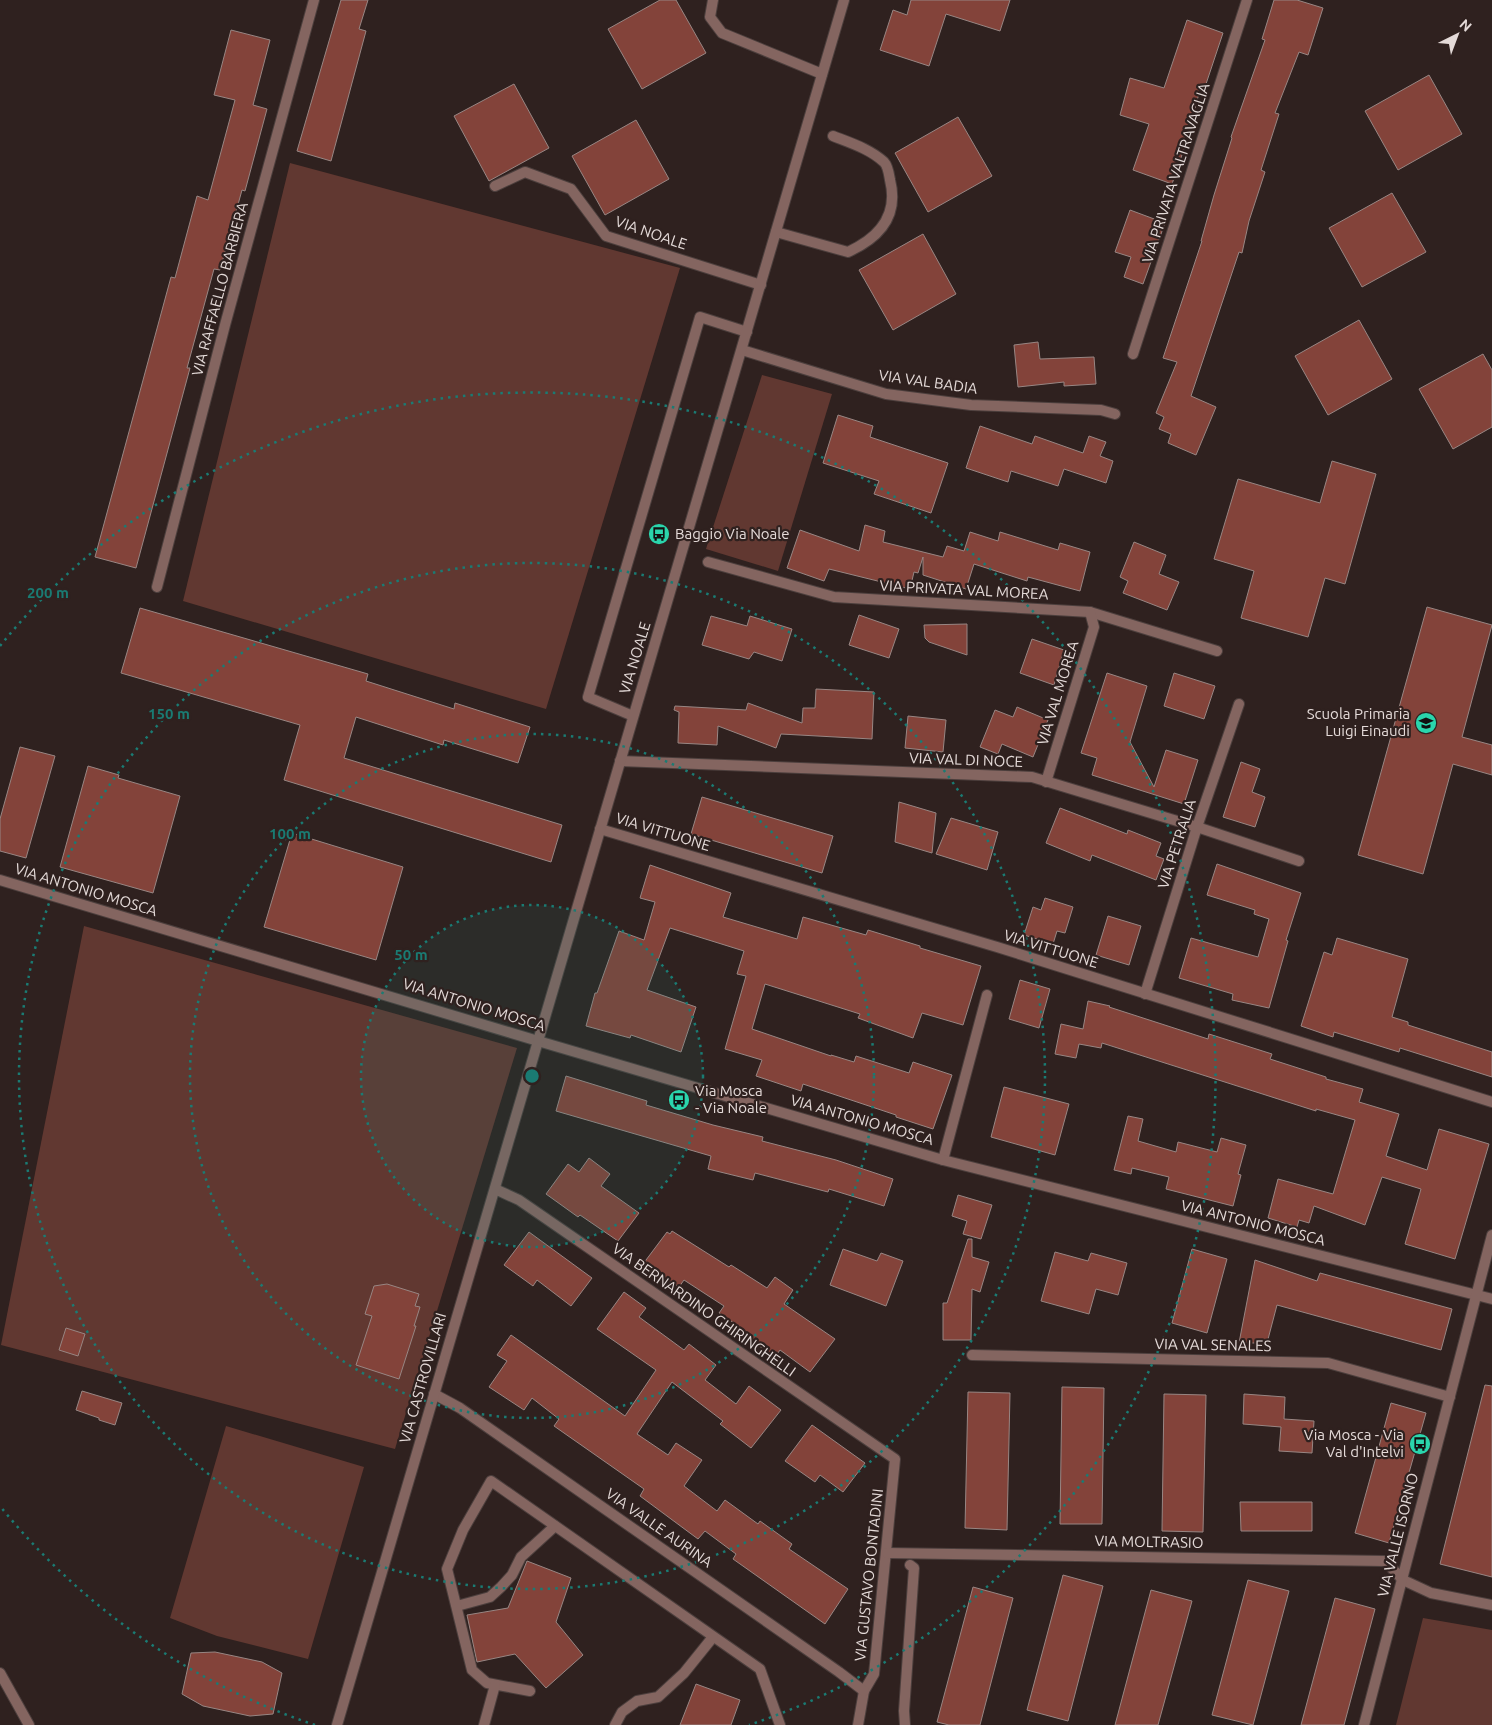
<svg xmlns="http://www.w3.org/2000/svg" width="1492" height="1725" font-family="Ubuntu,sans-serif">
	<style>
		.green { fill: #613831 }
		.building { fill: #83433a; stroke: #988683 }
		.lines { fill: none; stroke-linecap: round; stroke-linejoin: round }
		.lane-casing { stroke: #4c3f3d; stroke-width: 12 }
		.street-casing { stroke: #4c3f3d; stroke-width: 12 }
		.lane { stroke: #846560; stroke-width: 10 }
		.street { stroke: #846560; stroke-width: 10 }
		.ring { fill: none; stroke: #1a7b73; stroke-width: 2.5; stroke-dasharray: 2.5 5 }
		.labels { text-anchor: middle; stroke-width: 4.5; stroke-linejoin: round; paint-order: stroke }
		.street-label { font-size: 15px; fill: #e4dad8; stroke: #2f211f }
		.poi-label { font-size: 15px; fill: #e4dad8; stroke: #2f211f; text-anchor: start }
		.centre { fill: #1a7b73; stroke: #2f211f; stroke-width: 2.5 }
		.ring-label { font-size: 15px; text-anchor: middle; font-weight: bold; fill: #1a7b73; stroke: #2f211f; stroke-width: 4.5; stroke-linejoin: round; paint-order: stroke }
	</style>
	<rect width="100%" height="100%" fill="#2f211f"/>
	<!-- green -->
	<g class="green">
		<path d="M 290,163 L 680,268 L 546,709 L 183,601 Z"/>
		<path d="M 762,375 L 832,394 L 778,571 L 706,549 Z"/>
		<path d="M 84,926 L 517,1048 L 395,1449 L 1,1345 Z"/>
		<path d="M 226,1426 L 364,1467 L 308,1659 L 217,1636 L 170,1618 Z"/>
		<path d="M 1423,1618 L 1492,1630 L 1492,1725 L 1396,1725 Z"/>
	</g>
	<!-- building -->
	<g class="building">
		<path d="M 341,0 L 368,0 L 359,29 L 366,31 L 331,161 L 297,151 Z"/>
		<path d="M 660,0 L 676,0 L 706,53 L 642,89 L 608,29 Z"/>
		<path d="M 911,0 L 1010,0 L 1000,31 L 946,14 L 929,66 L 880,50 L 893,10 L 907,15 Z"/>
		<path d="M 1274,0 L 1297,0 L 1323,8 L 1308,55 L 1299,52 L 1275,113 L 1279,114 L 1261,170 L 1265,172 L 1249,221 L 1242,253 L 1239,252 L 1191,396 L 1216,407 L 1196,455 L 1168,443 L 1171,434 L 1159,429 L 1164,417 L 1156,413 L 1177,362 L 1163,358 L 1202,241 L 1201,241 L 1214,195 L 1232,138 L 1231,137 L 1265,40 L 1262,39 Z"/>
		<path d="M 1187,20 L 1223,33 L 1205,87 L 1201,86 L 1184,149 L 1172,184 L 1133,170 L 1149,124 L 1120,115 L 1130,78 L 1164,88 Z"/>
		<path d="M 231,30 L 270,40 L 253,105 L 267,109 L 245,191 L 242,190 L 220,270 L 214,269 L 187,368 L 190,368 L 136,568 L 95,557 L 171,277 L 175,278 L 197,196 L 208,200 L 235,100 L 214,95 Z"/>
		<path d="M 1429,75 L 1462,134 L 1398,170 L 1365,111 Z"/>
		<path d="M 514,84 L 549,148 L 489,181 L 454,116 Z"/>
		<path d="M 958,117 L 992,176 L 928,212 L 895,153 Z"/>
		<path d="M 636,120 L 669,179 L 605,215 L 572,156 Z"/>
		<path d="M 1392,193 L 1426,252 L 1362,287 L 1329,228 Z"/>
		<path d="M 1130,210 L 1165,223 L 1143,284 L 1124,277 L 1131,257 L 1115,252 Z"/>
		<path d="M 923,234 L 956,294 L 893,330 L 859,270 Z"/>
		<path d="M 1359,320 L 1392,379 L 1328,415 L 1295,356 Z"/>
		<path d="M 1038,342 L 1040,359 L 1094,357 L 1096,384 L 1064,386 L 1064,382 L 1018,387 L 1014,345 Z"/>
		<path d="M 1483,354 L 1492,370 L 1492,427 L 1453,449 L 1419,389 Z"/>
		<path d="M 838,415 L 873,426 L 870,437 L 948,463 L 931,513 L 874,494 L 879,481 L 823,463 Z"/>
		<path d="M 980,426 L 1032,444 L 1035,436 L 1083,453 L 1089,436 L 1106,442 L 1100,456 L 1113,461 L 1106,483 L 1064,469 L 1058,486 L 1011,471 L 1008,482 L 966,468 Z"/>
		<path d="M 1332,461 L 1376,474 L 1345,584 L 1325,578 L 1308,637 L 1241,618 L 1254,571 L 1214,559 L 1238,479 L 1320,503 Z"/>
		<path d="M 865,525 L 885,531 L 883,542 L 943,557 L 947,546 L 964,551 L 970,532 L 998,541 L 1000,532 L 1058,550 L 1060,543 L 1090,552 L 1080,591 L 1028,577 L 1027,581 L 974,564 L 966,589 L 923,575 L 923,557 L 918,573 L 914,572 L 910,589 L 829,569 L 824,581 L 787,568 L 800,530 L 859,551 Z"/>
		<path d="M 1134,542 L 1166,555 L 1159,574 L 1179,582 L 1167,610 L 1123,593 L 1128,581 L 1120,577 Z"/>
		<path d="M 1427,607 L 1492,625 L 1462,737 L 1492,745 L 1492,775 L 1453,764 L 1423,874 L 1358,855 Z"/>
		<path d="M 140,608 L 368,674 L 366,681 L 454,709 L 455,703 L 530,727 L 518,763 L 444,740 L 443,745 L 356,717 L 344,758 L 562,825 L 551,862 L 284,780 L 300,725 L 121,673 Z"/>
		<path d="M 859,615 L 899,629 L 889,658 L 849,645 Z"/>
		<path d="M 711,616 L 747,626 L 750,616 L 792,629 L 782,661 L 754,652 L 749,659 L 702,645 Z"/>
		<path d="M 967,624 L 967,655 L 929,642 L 925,638 L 924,625 Z"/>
		<path d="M 1032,639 L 1064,650 L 1054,685 L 1020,673 Z"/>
		<path d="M 1107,673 L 1147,686 L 1130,742 L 1154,787 L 1166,750 L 1198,760 L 1184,804 L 1092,775 L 1097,758 L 1081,753 Z"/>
		<path d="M 1174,673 L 1215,686 L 1204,719 L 1164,706 Z"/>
		<path d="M 816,689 L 874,692 L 872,739 L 781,734 L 776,748 L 718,726 L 717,745 L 678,743 L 679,712 L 674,710 L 675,706 L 746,710 L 748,703 L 802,723 L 803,708 L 815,708 Z"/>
		<path d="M 1017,707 L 1048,720 L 1033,757 L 1002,744 L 998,754 L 980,747 L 995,710 L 1013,717 Z"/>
		<path d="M 908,716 L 946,720 L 943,752 L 905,748 Z"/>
		<path d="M 20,747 L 55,756 L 26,858 L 0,851 L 0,819 Z"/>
		<path d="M 1241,762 L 1260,769 L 1252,792 L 1265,797 L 1255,827 L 1223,817 Z"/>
		<path d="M 88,766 L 119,775 L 118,778 L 180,796 L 153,893 L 60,867 Z"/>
		<path d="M 702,797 L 833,836 L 822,873 L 691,834 Z"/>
		<path d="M 899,802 L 936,813 L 932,853 L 895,842 Z"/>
		<path d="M 1060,808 L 1127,834 L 1128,830 L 1161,843 L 1156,856 L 1164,859 L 1156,880 L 1092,855 L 1090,861 L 1046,843 Z"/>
		<path d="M 951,818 L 998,832 L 987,870 L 936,854 Z"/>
		<path d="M 292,833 L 403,867 L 376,960 L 264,927 Z"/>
		<path d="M 1217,864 L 1301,893 L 1286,940 L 1288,941 L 1269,1008 L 1232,1000 L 1233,994 L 1179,978 L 1191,938 L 1258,957 L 1269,919 L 1254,914 L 1255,910 L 1207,895 Z"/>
		<path d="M 650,865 L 731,893 L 723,917 L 797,939 L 803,917 L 866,935 L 868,930 L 920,946 L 920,948 L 981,966 L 963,1025 L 922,1013 L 913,1038 L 858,1018 L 860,1014 L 765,984 L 752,1029 L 831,1056 L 831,1055 L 854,1062 L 856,1056 L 909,1073 L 913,1062 L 952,1075 L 933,1129 L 896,1117 L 896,1115 L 803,1084 L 801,1091 L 756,1076 L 762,1060 L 725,1049 L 746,976 L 737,974 L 744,951 L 670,928 L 647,990 L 696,1007 L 681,1052 L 631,1035 L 630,1038 L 586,1026 L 595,993 L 597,993 L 619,931 L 644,940 L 655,902 L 640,898 Z"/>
		<path d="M 1045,898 L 1073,907 L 1065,933 L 1057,931 L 1053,944 L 1024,935 L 1033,907 L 1041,910 Z"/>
		<path d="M 1108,916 L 1141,926 L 1129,965 L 1096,955 Z"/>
		<path d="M 1337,938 L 1408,959 L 1392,1017 L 1408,1022 L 1408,1025 L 1492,1052 L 1492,1077 L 1400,1048 L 1399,1052 L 1334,1032 L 1333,1037 L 1301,1026 L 1324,952 L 1332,955 Z"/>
		<path d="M 1020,980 L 1050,989 L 1039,1028 L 1009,1019 Z"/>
		<path d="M 1088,1001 L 1110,1006 L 1109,1007 L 1208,1039 L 1209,1034 L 1272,1054 L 1270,1059 L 1326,1077 L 1326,1079 L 1363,1089 L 1359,1102 L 1399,1114 L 1386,1156 L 1427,1170 L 1439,1129 L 1489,1144 L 1455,1259 L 1405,1244 L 1421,1189 L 1382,1177 L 1365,1225 L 1314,1206 L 1309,1223 L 1299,1220 L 1297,1227 L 1268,1218 L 1278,1179 L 1333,1194 L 1355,1120 L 1316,1109 L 1316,1111 L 1102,1043 L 1101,1048 L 1079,1044 L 1076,1058 L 1055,1054 L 1061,1024 L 1083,1029 Z"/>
		<path d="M 566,1076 L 647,1101 L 646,1105 L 713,1125 L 763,1137 L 762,1141 L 836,1160 L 893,1179 L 884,1206 L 829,1189 L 828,1192 L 755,1173 L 753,1180 L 708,1169 L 711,1156 L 556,1111 Z"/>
		<path d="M 1004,1087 L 1069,1104 L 1055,1155 L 991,1137 Z"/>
		<path d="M 1128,1116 L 1143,1119 L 1138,1141 L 1176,1152 L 1178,1142 L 1217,1152 L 1221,1138 L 1246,1145 L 1238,1174 L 1241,1175 L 1233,1206 L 1166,1189 L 1169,1177 L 1132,1168 L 1131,1174 L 1114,1170 Z"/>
		<path d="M 589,1158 L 610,1174 L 601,1186 L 639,1213 L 618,1241 L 580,1215 L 578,1217 L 546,1194 L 568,1164 L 579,1172 Z"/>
		<path d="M 958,1195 L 992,1205 L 981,1239 L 963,1234 L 967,1221 L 952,1216 Z"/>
		<path d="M 672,1231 L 729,1267 L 731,1265 L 767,1288 L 775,1277 L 793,1290 L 784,1304 L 835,1339 L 810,1372 L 780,1350 L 775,1357 L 738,1331 L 740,1327 L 719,1313 L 724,1306 L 684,1280 L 679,1287 L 643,1264 L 667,1232 L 670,1234 Z"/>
		<path d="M 529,1232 L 592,1278 L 571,1306 L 537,1280 L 533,1286 L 504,1265 Z"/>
		<path d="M 968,1239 L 972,1239 L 972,1257 L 989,1262 L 980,1292 L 972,1289 L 971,1340 L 943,1340 L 943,1303 L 947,1303 Z"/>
		<path d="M 843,1249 L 877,1261 L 881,1253 L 903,1261 L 886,1306 L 830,1285 Z"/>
		<path d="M 1192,1249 L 1227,1259 L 1207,1333 L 1172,1323 Z"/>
		<path d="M 1055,1252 L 1088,1261 L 1091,1253 L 1127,1263 L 1118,1295 L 1096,1289 L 1089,1314 L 1041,1301 Z"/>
		<path d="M 1255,1260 L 1317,1281 L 1320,1273 L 1452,1309 L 1441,1350 L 1277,1305 L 1267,1343 L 1239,1343 Z"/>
		<path d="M 387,1284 L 419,1294 L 415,1306 L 420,1307 L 414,1326 L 416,1326 L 399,1379 L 356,1365 L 372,1316 L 365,1314 L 374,1286 Z"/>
		<path d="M 624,1292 L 646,1308 L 639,1317 L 684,1350 L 689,1344 L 716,1365 L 705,1380 L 736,1404 L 749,1386 L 781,1410 L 751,1448 L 720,1424 L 723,1421 L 672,1382 L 637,1434 L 668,1455 L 676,1443 L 702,1460 L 684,1486 L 717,1511 L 725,1500 L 758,1524 L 760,1521 L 792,1544 L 789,1549 L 848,1589 L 825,1624 L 733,1559 L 736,1554 L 705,1531 L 698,1539 L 640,1496 L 644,1489 L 554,1426 L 559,1419 L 532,1398 L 524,1410 L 489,1387 L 507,1361 L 497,1355 L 511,1335 L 625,1416 L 656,1370 L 597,1329 Z"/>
		<path d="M 66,1328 L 85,1334 L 78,1356 L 59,1350 Z"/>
		<path d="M 1485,1385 L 1492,1386 L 1492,1577 L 1440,1564 Z"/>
		<path d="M 1062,1387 L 1104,1388 L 1102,1524 L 1060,1524 Z"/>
		<path d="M 82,1391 L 122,1403 L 115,1425 L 99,1420 L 99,1418 L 76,1410 Z"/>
		<path d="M 968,1392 L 1010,1393 L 1007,1530 L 965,1528 Z"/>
		<path d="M 1164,1394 L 1206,1395 L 1203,1532 L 1162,1531 Z"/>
		<path d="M 1244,1394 L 1285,1397 L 1284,1419 L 1314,1421 L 1312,1453 L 1279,1451 L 1281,1427 L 1243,1424 Z"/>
		<path d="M 1391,1403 L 1426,1413 L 1389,1543 L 1355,1533 Z"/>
		<path d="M 812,1425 L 865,1463 L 843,1492 L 820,1475 L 815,1482 L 785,1461 Z"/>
		<path d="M 1240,1502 L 1312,1502 L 1312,1531 L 1241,1531 Z"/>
		<path d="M 527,1561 L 571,1578 L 556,1622 L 583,1655 L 546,1688 L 515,1654 L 477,1662 L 467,1615 L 508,1608 Z"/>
		<path d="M 1063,1575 L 1103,1586 L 1068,1721 L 1027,1710 Z"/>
		<path d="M 1248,1580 L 1289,1591 L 1253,1725 L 1212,1715 Z"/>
		<path d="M 973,1587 L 1013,1598 L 980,1725 L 949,1725 L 937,1722 Z"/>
		<path d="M 1151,1590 L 1192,1601 L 1158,1725 L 1115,1725 Z"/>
		<path d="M 1335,1598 L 1375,1609 L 1344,1725 L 1301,1725 Z"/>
		<path d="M 215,1652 L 262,1662 L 282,1673 L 273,1714 L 250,1716 L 203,1706 L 182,1694 L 191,1653 Z"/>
		<path d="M 696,1684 L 740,1700 L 731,1725 L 680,1725 Z"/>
	</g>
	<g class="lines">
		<!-- lane casing -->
		<g class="lane-casing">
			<g id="lane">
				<path d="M 713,0 L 710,17 L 722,33 L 822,74"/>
				<path d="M 495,186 L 525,172 L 571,189 L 606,236 L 761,285"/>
				<path d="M 776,232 L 848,252 C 879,238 899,216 890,180 C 889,174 888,166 884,162 C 870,149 851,143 833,136"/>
				<path d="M 633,716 L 588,697 L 700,317 L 747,332"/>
				<path d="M 0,880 L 538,1041"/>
				<path d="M 943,1160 L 987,995"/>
				<path d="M 457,1606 L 490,1597 L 501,1587 L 512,1575 L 521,1557 L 555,1526"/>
				<path d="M 530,1691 L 487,1683 L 472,1670 L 447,1569 L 463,1530 L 491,1481 L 760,1669 L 780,1725"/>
				<path d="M 484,1725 L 495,1685"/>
				<path d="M 615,1725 L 622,1712 L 637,1701 L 658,1697 L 684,1673 L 713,1637"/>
				<path d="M 905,1725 L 904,1711 L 914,1568 L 910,1565"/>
			</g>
		</g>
		<!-- street casing -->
		<g class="street-casing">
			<g id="street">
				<path d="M 742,350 L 886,394 L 971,405 L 1101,410 L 1115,414"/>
				<path d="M 1133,354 L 1247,0"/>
				<path d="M 708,562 L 834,597 L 1090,612 L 1217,651"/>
				<path d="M 157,587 L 225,325 L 314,0"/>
				<path d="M 620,761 L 1032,777 L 1197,827 L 1299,861"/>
				<path d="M 1046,782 L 1094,627 L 1090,612"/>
				<path d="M 600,829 L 997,947 L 1492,1102"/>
				<path d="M 1145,994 L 1197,827 L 1239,704"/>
				<path d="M 538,1041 L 943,1160 L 1492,1299"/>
				<path d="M 495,1189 L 519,1200 L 895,1459 L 874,1674 L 864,1691 L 858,1725"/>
				<path d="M 972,1355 L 1328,1363 L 1450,1397"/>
				<path d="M 434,1394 L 460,1408 L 839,1672 L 864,1691"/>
				<path d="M 887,1553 L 1385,1561 L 1403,1580 L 1431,1593 L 1492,1605"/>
				<path d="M 0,1673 L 29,1725"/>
				<path d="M 337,1725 L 844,0"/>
				<path d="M 1364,1725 L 1492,1235"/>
			</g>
		</g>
		<!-- lane -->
		<use href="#lane" class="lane"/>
		<!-- street -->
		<use href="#street" class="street"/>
	</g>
	<!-- distance rings -->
	<circle cx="532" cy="1076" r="171" fill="#1a7b73" fill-opacity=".12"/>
	<g class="ring">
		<circle cx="532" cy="1076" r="171"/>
		<circle cx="532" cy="1076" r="342"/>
		<circle cx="532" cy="1076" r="513"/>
		<path d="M315 1725A684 684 0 0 1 0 1506M0 646A684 684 0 1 1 749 1725"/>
	</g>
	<!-- icons -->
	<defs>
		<g id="bus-disc" transform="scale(1.125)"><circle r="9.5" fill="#2ad5ac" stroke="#2f211f"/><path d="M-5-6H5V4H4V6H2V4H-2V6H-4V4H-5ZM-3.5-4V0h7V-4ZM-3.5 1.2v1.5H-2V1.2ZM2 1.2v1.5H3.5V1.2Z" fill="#111"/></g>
		<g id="school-disc" transform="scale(1.125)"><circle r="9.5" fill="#2ad5ac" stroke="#2f211f"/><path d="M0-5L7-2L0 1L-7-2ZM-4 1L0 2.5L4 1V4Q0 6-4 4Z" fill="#111"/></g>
	</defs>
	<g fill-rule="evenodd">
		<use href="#bus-disc" x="659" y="534"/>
		<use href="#school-disc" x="1426" y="723"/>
		<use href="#bus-disc" x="679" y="1100"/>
		<use href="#bus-disc" x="1420" y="1444"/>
	</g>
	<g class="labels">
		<!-- street labels -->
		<g class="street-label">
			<text transform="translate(1176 173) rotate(-72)" y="5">VIA PRIVATA VALTRAVAGLIA</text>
			<text transform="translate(651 233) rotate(19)" y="5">VIA NOALE</text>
			<text transform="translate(220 289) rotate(-75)" y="5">VIA RAFFAELLO BARBIERA</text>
			<text transform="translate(928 382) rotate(8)" y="5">VIA VAL BADIA</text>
			<text transform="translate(964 590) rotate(3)" y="5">VIA PRIVATA VAL MOREA</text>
			<text transform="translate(635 658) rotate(-73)" y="5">VIA NOALE</text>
			<text transform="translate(1058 693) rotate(-73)" y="5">VIA VAL MOREA</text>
			<text transform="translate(966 760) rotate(2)" y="5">VIA VAL DI NOCE</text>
			<text transform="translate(663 832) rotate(17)" y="5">VIA VITTUONE</text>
			<text transform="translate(1177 844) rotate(-72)" y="5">VIA PETRALIA</text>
			<text transform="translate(86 890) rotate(17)" y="5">VIA ANTONIO MOSCA</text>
			<text transform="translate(1051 949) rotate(17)" y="5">VIA VITTUONE</text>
			<text transform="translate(474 1005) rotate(17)" y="5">VIA ANTONIO MOSCA</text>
			<text transform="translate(862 1120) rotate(16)" y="5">VIA ANTONIO MOSCA</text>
			<text transform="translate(1253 1223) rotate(14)" y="5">VIA ANTONIO MOSCA</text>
			<text transform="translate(704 1310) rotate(35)" y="5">VIA BERNARDINO GHIRINGHELLI</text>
			<text transform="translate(1213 1345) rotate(1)" y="5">VIA VAL SENALES</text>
			<text transform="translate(423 1378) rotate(-74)" y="5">VIA CASTROVILLARI</text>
			<text transform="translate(659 1528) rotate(35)" y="5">VIA VALLE AURINA</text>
			<text transform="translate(1398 1535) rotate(-76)" y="5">VIA VALLE ISORNO</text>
			<text transform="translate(1149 1542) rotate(1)" y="5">VIA MOLTRASIO</text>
			<text transform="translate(869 1575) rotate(-84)" y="5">VIA GUSTAVO BONTADINI</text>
		</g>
		<!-- poi labels -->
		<g class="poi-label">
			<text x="675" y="539">Baggio Via Noale</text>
			<text x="1410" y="719" text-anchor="end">Scuola Primaria<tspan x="1410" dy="17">Luigi Einaudi</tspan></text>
			<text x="695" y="1096">Via Mosca<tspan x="695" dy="17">- Via Noale</tspan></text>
			<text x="1404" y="1440" text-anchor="end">Via Mosca - Via<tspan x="1404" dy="17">Val d'Intelvi</tspan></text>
		</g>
	</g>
	<circle cx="532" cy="1076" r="8" class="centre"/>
	<g class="ring-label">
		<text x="48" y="598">200 m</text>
		<text x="169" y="719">150 m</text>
		<text x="290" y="839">100 m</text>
		<text x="411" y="960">50 m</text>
	</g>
	<!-- north arrow -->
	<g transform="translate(1457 35) rotate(42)" stroke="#2f211f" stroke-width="4" paint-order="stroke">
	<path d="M0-4L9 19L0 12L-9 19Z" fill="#e4dad8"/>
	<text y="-8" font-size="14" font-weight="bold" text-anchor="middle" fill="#e4dad8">N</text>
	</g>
</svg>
